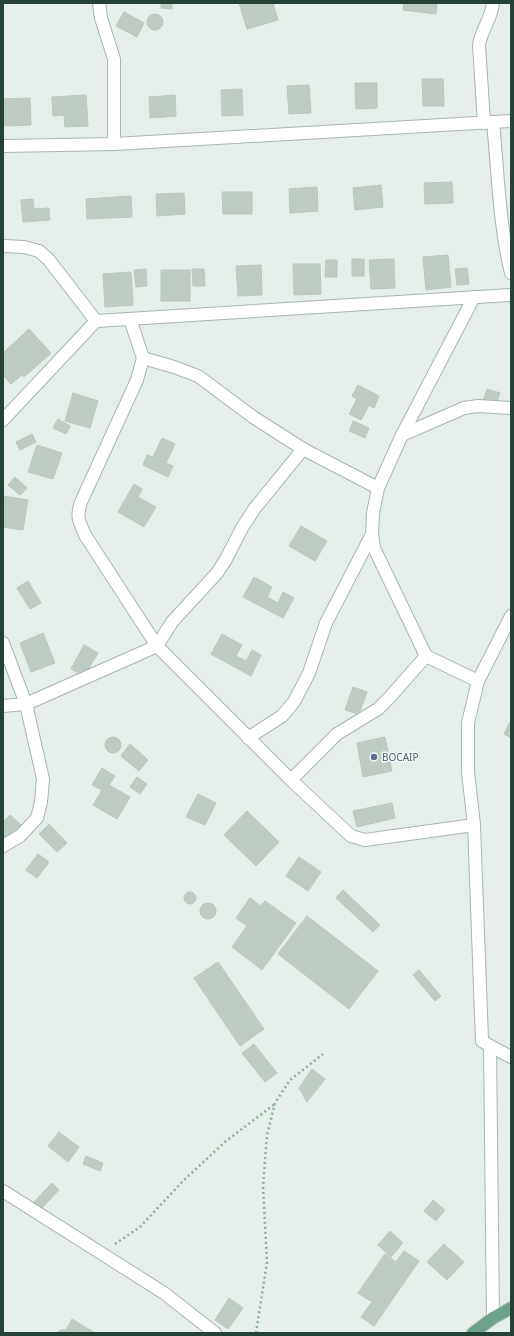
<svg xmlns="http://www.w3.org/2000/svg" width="514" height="1336" font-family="'Noto Sans',sans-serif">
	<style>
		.building { fill: #beccc4; stroke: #b8c7bf }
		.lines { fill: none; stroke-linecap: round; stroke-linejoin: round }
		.minor-casing { stroke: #a8b6af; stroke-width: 14 }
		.primary-casing { stroke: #c2cac6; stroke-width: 14 }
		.path { stroke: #87b09d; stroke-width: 2.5; stroke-dasharray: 2 3; stroke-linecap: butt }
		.minor { stroke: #fff; stroke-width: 12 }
		.primary { stroke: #6ca28c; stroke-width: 12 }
		.service-dot { fill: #5c6f8a; stroke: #f6faf7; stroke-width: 1.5 }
		.labels { text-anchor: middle; stroke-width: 3; stroke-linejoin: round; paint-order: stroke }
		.service-label { font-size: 10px; fill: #4e5e75; stroke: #f6faf7; text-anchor: start }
	</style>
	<rect width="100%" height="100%" fill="#e5eee9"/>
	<!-- building -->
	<g class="building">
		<path d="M 161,3 L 172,3 L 172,9 L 161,8 Z"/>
		<path d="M 239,3 L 273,3 L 278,20 L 247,29 Z"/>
		<path d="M 404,3 L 437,3 L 436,14 L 403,10 Z"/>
		<path d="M 124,12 L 144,23 L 137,37 L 116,26 Z"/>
		<circle cx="155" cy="22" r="8"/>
		<path d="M 422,79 L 443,79 L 444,106 L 423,106 Z"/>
		<path d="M 355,83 L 377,83 L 377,108 L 356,109 Z"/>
		<path d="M 309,85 L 311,113 L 289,114 L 287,86 Z"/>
		<path d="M 242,89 L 243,115 L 222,116 L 221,90 Z"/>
		<path d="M 86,95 L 88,126 L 65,127 L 64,115 L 53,116 L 52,97 Z"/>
		<path d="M 175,95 L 176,116 L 150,118 L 149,97 Z"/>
		<path d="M 30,98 L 31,125 L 3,126 L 3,99 Z"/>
		<path d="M 452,182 L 453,203 L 425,204 L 424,183 Z"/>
		<path d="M 381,185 L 383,207 L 355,210 L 353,188 Z"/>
		<path d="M 317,187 L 318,211 L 290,213 L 289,189 Z"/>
		<path d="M 222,192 L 252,192 L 252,214 L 223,214 Z"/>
		<path d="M 184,193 L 185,214 L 157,216 L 156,194 Z"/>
		<path d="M 131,196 L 132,217 L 87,219 L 86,199 Z"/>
		<path d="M 33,199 L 34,209 L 49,208 L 50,220 L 23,222 L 21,200 Z"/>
		<path d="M 448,255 L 451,287 L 426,290 L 423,257 Z"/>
		<rect x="352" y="259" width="12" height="17"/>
		<path d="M 394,259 L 395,288 L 371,289 L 369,260 Z"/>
		<path d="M 326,260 L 337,260 L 337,277 L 325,277 Z"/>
		<path d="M 293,264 L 320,264 L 321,294 L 294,295 Z"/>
		<path d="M 261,265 L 262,295 L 238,296 L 236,266 Z"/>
		<path d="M 467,268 L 469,284 L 457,285 L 455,269 Z"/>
		<path d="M 146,269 L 147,286 L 136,287 L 134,270 Z"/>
		<path d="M 192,269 L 204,269 L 205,286 L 193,286 Z"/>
		<rect x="161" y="270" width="29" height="31"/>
		<path d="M 131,272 L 133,305 L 105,307 L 103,274 Z"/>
		<path d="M 29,329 L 51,353 L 24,377 L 22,375 L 11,384 L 3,375 L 3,353 Z"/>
		<path d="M 358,385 L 379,396 L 374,408 L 369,405 L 361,420 L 349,414 L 357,399 L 352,396 Z"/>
		<path d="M 487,389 L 500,393 L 496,405 L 483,401 Z"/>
		<path d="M 73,393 L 98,401 L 90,428 L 65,421 Z"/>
		<path d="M 58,419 L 70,426 L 66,434 L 53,428 Z"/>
		<path d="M 353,421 L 369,428 L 365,438 L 349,431 Z"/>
		<path d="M 32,434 L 36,442 L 20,450 L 16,442 Z"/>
		<path d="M 162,438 L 175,444 L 166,463 L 173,466 L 168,477 L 143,465 L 147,455 L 153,457 Z"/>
		<path d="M 37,445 L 62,453 L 53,479 L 28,472 Z"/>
		<path d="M 15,477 L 27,488 L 20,495 L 8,485 Z"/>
		<path d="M 134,484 L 142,489 L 138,497 L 156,507 L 144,527 L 118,512 Z"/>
		<path d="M 3,496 L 28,500 L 23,530 L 3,527 Z"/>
		<path d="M 301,526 L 327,541 L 315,561 L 289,546 Z"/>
		<path d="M 254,577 L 272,587 L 267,597 L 278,603 L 283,592 L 294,598 L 283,618 L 243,597 Z"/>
		<path d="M 28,581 L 41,603 L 30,609 L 17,588 Z"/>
		<path d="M 43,633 L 55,663 L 31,672 L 20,643 Z"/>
		<path d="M 222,634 L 242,645 L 236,656 L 246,661 L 252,650 L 261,655 L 251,676 L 211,654 Z"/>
		<path d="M 84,645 L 98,653 L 84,676 L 71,669 Z"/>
		<path d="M 353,687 L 367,692 L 359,714 L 345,710 Z"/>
		<path d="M 511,720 L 511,738 L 504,734 Z"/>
		<circle cx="113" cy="745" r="8"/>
		<path d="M 385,737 L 392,771 L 363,777 L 357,743 Z"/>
		<path d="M 130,744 L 148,760 L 139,771 L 121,756 Z"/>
		<path d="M 102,768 L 115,776 L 109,785 L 130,797 L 117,819 L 93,805 L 102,790 L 92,785 Z"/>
		<path d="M 137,777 L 147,784 L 140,794 L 130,787 Z"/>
		<path d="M 198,794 L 216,803 L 205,825 L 186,817 Z"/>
		<path d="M 392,803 L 395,818 L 357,827 L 353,811 Z"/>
		<path d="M 247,811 L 279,842 L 256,866 L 224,835 Z"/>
		<path d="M 10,815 L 21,825 L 3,844 L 3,822 Z"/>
		<path d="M 49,824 L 67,843 L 57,852 L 39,834 Z"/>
		<path d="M 38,854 L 49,862 L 37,878 L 26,870 Z"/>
		<path d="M 299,857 L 321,872 L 308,891 L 286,876 Z"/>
		<path d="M 343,890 L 380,925 L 373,932 L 336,898 Z"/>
		<circle cx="190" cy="898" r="6"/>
		<path d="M 250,898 L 261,906 L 265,901 L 296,923 L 262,970 L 232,947 L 247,926 L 236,918 Z"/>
		<circle cx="208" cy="911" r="8"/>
		<path d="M 307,916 L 378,971 L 349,1009 L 278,954 Z"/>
		<path d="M 218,962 L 264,1029 L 240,1046 L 194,978 Z"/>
		<path d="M 419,970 L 441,996 L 435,1001 L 413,975 Z"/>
		<path d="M 254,1044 L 277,1073 L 265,1082 L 242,1053 Z"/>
		<path d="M 312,1069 L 325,1079 L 307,1102 L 299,1088 Z"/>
		<path d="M 59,1132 L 79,1147 L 68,1162 L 48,1146 Z"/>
		<path d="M 86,1156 L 103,1163 L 100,1171 L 83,1164 Z"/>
		<path d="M 52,1183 L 59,1190 L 39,1211 L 32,1204 Z"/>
		<path d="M 433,1200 L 445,1210 L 436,1221 L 424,1211 Z"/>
		<path d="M 390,1231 L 403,1243 L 391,1257 L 378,1245 Z"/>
		<path d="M 444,1244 L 464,1262 L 447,1280 L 427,1262 Z"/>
		<path d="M 404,1251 L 419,1261 L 374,1326 L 361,1317 L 372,1302 L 358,1293 L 385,1254 L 396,1262 Z"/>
		<path d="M 229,1298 L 243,1308 L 228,1329 L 215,1320 Z"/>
		<path d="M 72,1319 L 95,1333 L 58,1333 L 60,1330 L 66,1330 Z"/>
	</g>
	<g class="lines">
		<!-- minor casing -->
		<g class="minor-casing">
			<g id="minor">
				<path d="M 99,3 L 101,18 L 114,59 L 114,144"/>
				<path d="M 493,122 C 498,172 499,224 511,273"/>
				<path d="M 484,123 L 479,45 C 481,30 492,18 493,3"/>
				<path d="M 3,146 L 114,144 L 511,121"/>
				<path d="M 3,246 L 24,247 L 39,251 L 49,260 L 96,321 L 511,295"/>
				<path d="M 130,319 L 143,358 L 137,380 L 81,502 C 76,517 79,521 85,535 L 157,646 L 291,780 L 351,836 L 365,840 L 474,825"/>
				<path d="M 143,358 L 174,367 L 198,376 L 253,417 L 303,449 L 378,488"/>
				<path d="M 3,420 L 96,321"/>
				<path d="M 402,435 L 464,408 L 478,406 L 511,408"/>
				<path d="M 3,643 L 26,704 L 43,779 L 41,802 L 37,818 L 20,836 L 3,846"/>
				<path d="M 426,656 L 374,548 L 372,534 L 373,513 L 378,488 L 402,435 L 474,297"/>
				<path d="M 3,706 L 26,704 L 157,646 L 172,622 L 217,573 L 225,561 L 242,528 L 255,508 L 303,449"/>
				<path d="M 248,738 L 282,716 L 294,702 L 309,673 L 326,623 L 372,534"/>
				<path d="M 291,780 L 337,734 L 378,709 L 390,697 L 426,656 L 478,681"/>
				<path d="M 490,1046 L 511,1057"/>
				<path d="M 3,1191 L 164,1293 L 215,1333"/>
				<path d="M 493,1318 L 490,1046 L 482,1041 L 474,825 L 468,772 L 468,723 L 478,681 L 511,616"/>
			</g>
		</g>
		<!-- primary casing -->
		<g class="primary-casing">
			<path id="primary" d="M 473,1333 L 493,1318 L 511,1308"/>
		</g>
		<!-- path -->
		<g class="path">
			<path d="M 115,1244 L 140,1227 L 183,1181 L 226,1141 L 275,1104"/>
			<path d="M 256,1333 L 267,1262 L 263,1186 L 267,1135 L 275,1103 L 290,1080 L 323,1054"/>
		</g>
		<!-- minor -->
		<use href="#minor" class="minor"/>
		<!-- primary -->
		<use href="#primary" class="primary"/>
	</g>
	<!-- markers -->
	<circle class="service-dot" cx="374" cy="757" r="4"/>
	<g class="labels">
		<!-- service labels -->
		<g class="service-label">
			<text x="382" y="761">BOCAIP</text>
		</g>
	</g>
	<!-- border -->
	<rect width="514" height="1336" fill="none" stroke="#254034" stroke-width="8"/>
</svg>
